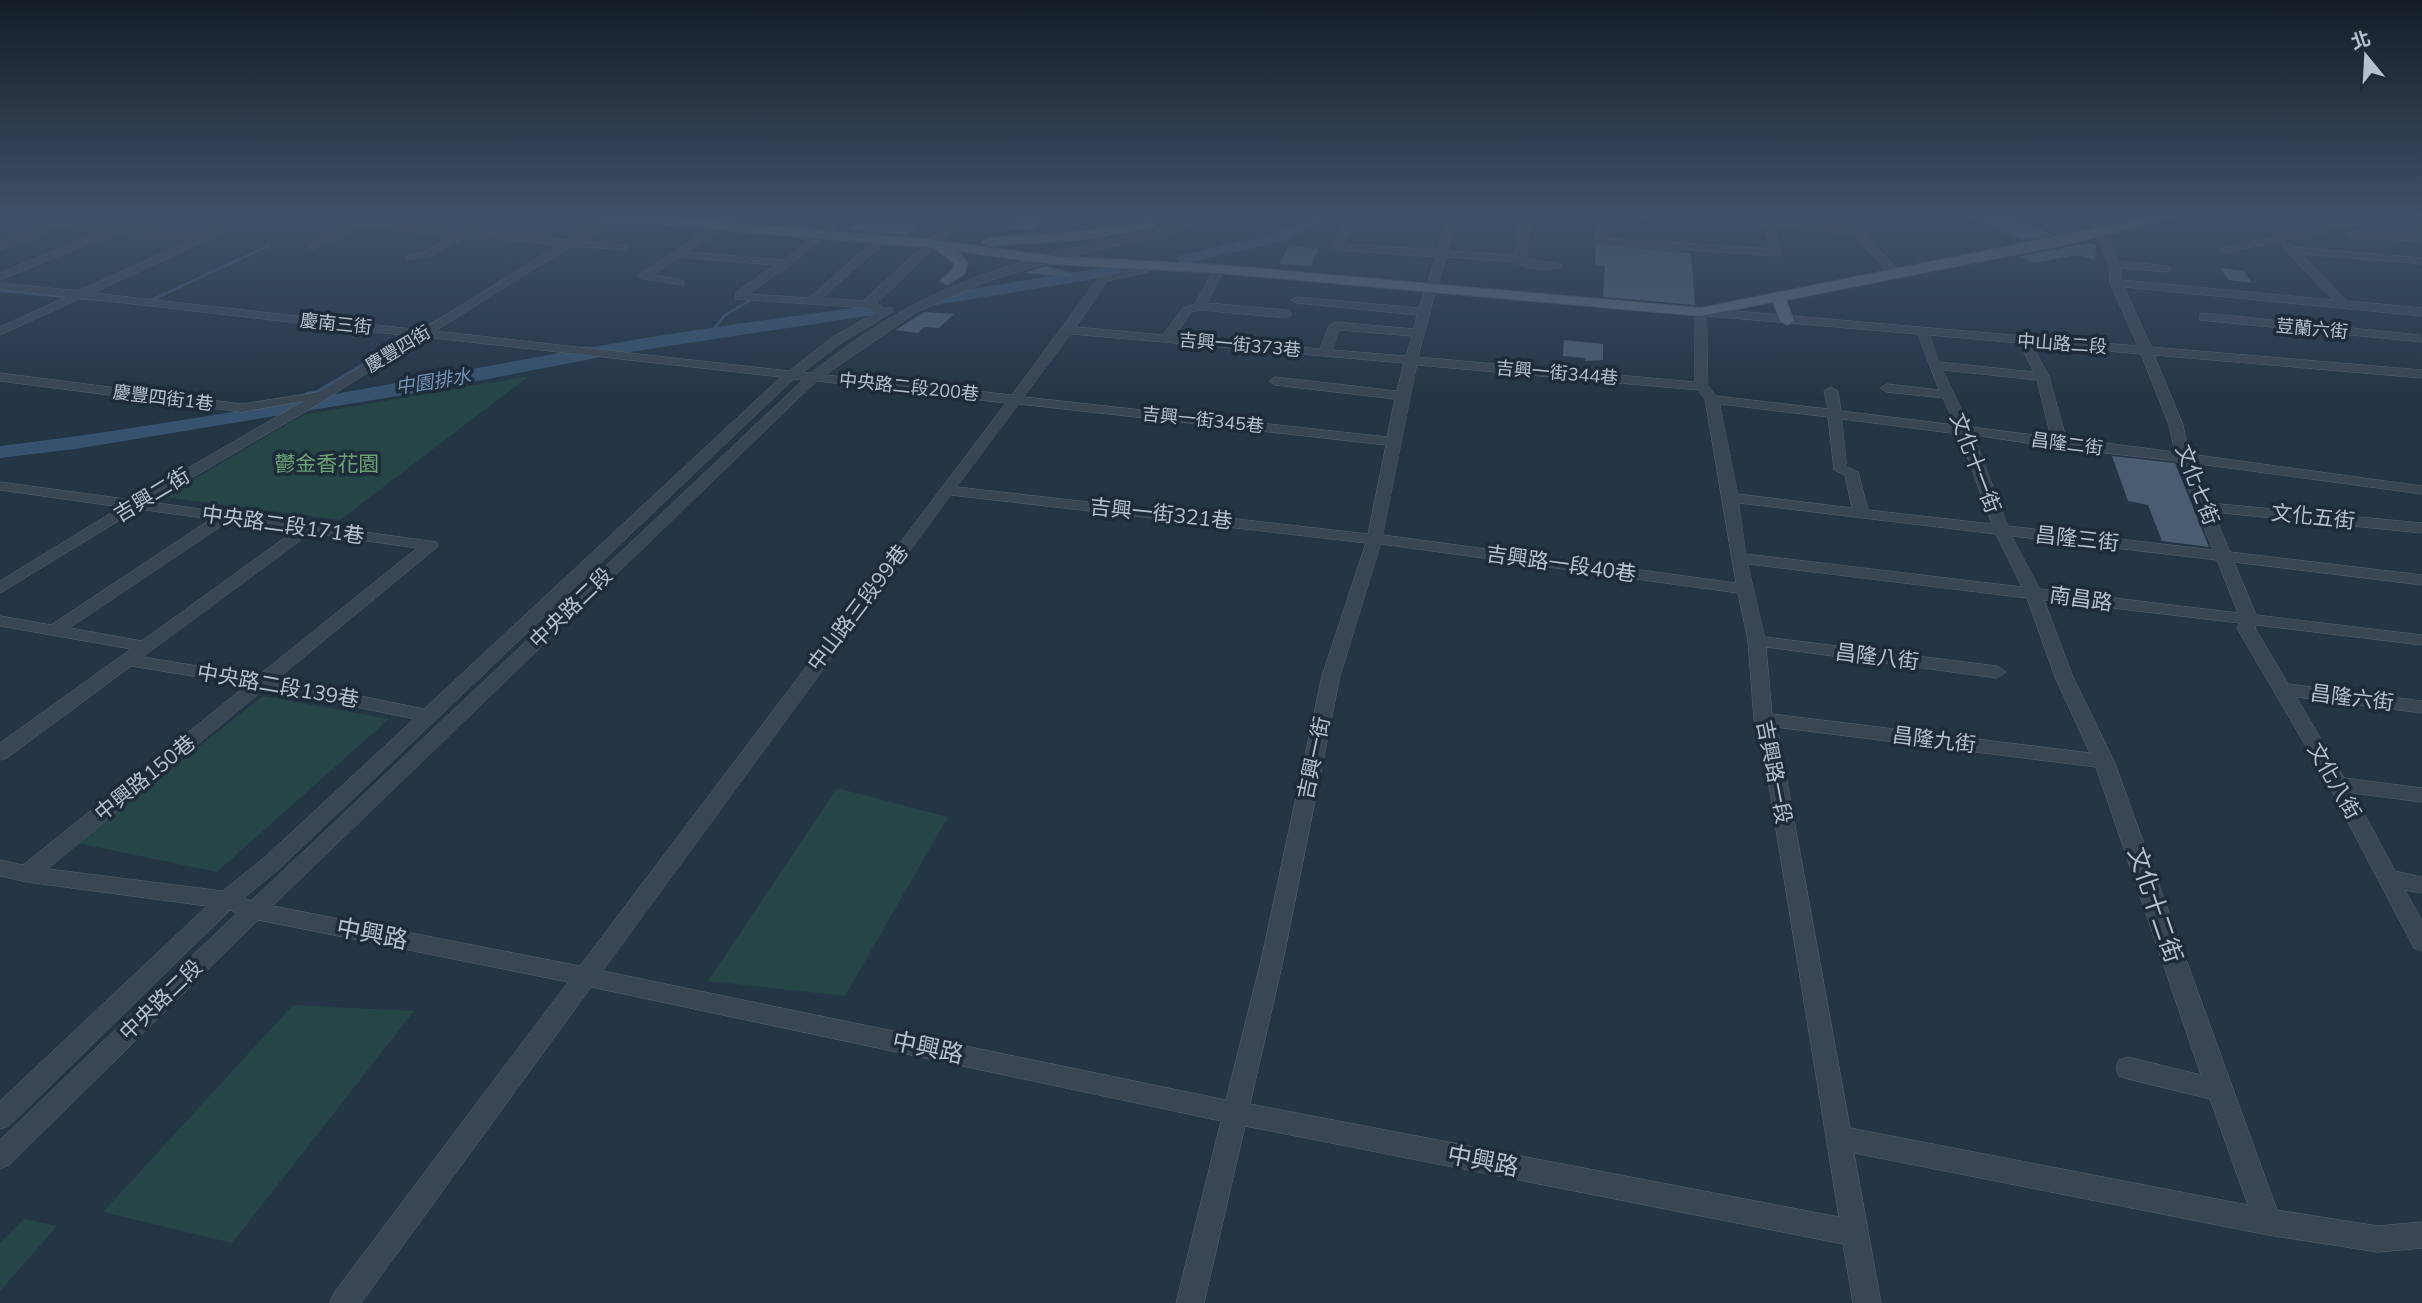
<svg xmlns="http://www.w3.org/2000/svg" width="2422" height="1303" font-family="Mulish,'Noto Sans TC',sans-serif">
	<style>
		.green { fill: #264546 }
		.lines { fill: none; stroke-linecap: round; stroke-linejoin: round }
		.stream-far1 { stroke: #36526e; stroke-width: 2.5 }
		.stream { stroke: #36526e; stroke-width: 3.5 }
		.river { fill: #36526e; fill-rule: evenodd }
		.building { fill: #4a5c6f }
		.minor-casing { stroke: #576472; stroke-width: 1 }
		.major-casing { stroke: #455261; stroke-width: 2 }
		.minor { fill: #394654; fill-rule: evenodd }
		.major { fill: #576674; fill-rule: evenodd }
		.labels { text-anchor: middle; stroke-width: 7; stroke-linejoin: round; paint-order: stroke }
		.far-street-label { font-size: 18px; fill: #b6c1ce; stroke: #1d2b3a }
		.far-water-label { font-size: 19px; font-style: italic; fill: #7395b4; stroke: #1d2b3a }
		.street-label { font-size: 21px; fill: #b6c1ce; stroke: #1d2b3a }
		.park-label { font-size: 21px; fill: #6ba173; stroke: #1d2b3a }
		.near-street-label { font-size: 24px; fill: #b6c1ce; stroke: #1d2b3a }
	</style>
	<rect width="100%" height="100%" fill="#243545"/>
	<!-- green -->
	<g class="green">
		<path d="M 529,376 L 340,520 L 163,497 L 303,415 Z"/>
		<path d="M 263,696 L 389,719 L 217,872 L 77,843 Z"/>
		<path d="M 837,788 L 948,817 L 845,996 L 708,981 Z"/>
		<path d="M 293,1005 L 414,1011 L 232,1243 L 103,1212 Z"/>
		<path d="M 24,1219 L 57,1226 L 0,1291 L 0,1243 Z"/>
	</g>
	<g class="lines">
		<!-- stream-far1 -->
		<g class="stream-far1">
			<path d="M 1265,216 L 1318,222"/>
			<path d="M 66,224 L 89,216"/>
			<path d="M 0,291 L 100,300"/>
			<path d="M 147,302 L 268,246"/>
			<path d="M 710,334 L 725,315 L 749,301"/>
			<path d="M 581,348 L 617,348"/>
			<path d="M 309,393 L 316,392 L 441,318"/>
		</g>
		<!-- stream -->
		<path class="stream" d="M 306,394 L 316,392"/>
		<!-- river -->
		<g class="river">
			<path d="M 1319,216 L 1340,216 L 1283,241 L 1184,264 L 1176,259 L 1178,256 L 1272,234 Z"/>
			<path d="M 1113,266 L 1119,267 L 1121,271 L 1119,275 L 935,305 L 926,300 L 935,295 Z"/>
			<path d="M 867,306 L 873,307 L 876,311 L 873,315 L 617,354 L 410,394 L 75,449 L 0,458 L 0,446 C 207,421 411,379 616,343 C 699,328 783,318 867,306 Z"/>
		</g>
	</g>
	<!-- building -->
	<g class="building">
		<path d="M 1022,216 L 1043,216 L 1038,221 L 1045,221 L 1034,231 L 1009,229 Z"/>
		<path d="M 1967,216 L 2008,216 L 2053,235 L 2024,240 Z"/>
		<path d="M 862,221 L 886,222 L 917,226 L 908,235 L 849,230 Z"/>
		<path d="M 2088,243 L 2096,245 L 2095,260 L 2082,256 L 2071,256 L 2034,263 L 2020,256 Z"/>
		<path d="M 1596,244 L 1691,253 L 1695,305 L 1603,297 L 1605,266 L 1595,265 Z"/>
		<path d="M 1288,246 L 1318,249 L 1311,266 L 1280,264 Z"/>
		<path d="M 1046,266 L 1072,273 L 1071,277 L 1024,273 Z"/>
		<path d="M 2220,268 L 2244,271 L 2252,283 L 2229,280 Z"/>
		<path d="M 925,312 L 954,314 L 939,328 L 924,327 L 918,333 L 895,330 Z"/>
		<path d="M 1564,340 L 1603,344 L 1603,360 L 1585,361 L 1586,358 L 1563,356 Z"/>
		<path d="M 2112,456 L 2175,463 L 2209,547 L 2162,541 L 2148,505 L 2128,501 Z"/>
	</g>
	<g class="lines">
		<!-- minor casing -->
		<g class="minor-casing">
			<g id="minor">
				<path d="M 138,216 L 153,216 L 127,228 L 203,235 L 244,216 L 258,216 L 93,293 L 421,330 L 559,245 L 467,236 L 434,255 L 407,260 L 407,256 L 426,251 L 454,235 L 361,227 L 313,249 L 308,246 L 309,244 L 347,225 L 281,219 L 276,216 L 317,216 L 463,230 L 487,216 L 500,216 L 476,231 L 567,240 L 605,216 L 618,216 L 580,241 L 624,245 L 628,246 L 628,250 L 571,246 L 435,331 L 789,371 L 833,337 L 875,313 L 869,308 L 736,299 L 736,292 L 775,265 L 679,257 L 653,275 L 684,281 L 684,285 L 643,279 L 637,276 L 728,216 L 740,216 L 688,252 L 784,260 L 837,216 L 849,216 L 790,265 L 748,294 L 809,298 L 877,238 L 885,238 L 885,242 L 822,298 L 863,301 L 956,216 L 967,216 L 877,303 L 883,308 L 892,308 L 892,312 L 841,343 L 803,372 L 811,373 C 846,346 883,320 923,300 C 1015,255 1120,238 1220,216 L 1240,216 L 1056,260 L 985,282 L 915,313 L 825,375 L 1012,395 L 1099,277 L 1139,268 L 1148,262 L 1153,265 L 1147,272 L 1107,281 L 1076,327 L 1163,335 L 1183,308 L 1195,304 L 1214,269 L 1219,266 L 1224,269 L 1207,303 L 1286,310 L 1292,314 L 1286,318 L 1201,310 L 1191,312 L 1175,336 L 1320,349 L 1329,326 L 1335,322 L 1414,329 L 1417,315 L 1297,303 L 1291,300 L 1297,297 L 1419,308 L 1436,257 L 1337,250 L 1332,247 L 1342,228 L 1346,227 L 1351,230 L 1344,244 L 1438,250 L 1446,216 L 1456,216 L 1448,251 L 1516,255 L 1520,216 L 1530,216 L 1526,260 L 1557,263 L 1562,266 C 1553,272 1523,269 1516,262 L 1447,257 L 1436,289 L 1418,357 L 1695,382 L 1695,312 L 1701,308 L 2138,346 L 2110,283 L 2109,264 L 2088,216 L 2098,216 L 2118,261 L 2167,266 L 2172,269 L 2167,272 L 2120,268 L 2121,280 L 2333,300 L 2283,248 L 2283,244 L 2291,244 L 2294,247 L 2422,258 L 2422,264 L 2301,254 L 2347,301 L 2422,308 L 2422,316 L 2124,287 L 2151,347 L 2422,370 L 2422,378 L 2154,355 L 2183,425 L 2189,454 L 2422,486 L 2422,494 L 2192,463 L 2209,503 L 2422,523 L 2422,533 L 2213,512 L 2230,552 L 2422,575 L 2422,585 L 2234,562 L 2256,615 L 2422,635 L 2422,645 L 2256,625 L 2255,628 L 2288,684 L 2422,701 L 2422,713 L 2296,697 L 2344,778 L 2422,788 L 2422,802 L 2353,793 L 2395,871 L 2422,877 L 2422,893 L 2405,890 L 2422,921 L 2422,951 L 2414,948 L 2328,784 L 2237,628 L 2240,623 L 2044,600 L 2073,677 L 2114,761 L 2277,1210 L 2378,1226 L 2422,1222 L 2422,1248 L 2378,1252 L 2268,1235 L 1854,1153 L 1881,1303 L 1853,1303 L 1843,1244 L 1245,1126 L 1204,1303 L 1176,1303 L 1221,1121 L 591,987 L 361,1303 L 330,1303 L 334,1293 L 568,982 L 258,920 L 9,1165 L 0,1169 L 0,1140 L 237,913 L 230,910 L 9,1126 L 0,1129 L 0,1101 L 207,906 L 27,882 L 0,876 L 0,860 L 23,865 L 247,685 L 131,666 L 7,758 L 0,760 L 0,743 L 131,649 L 0,626 L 0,616 L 51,625 L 211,519 L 138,509 L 0,593 L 0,581 L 121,507 L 0,490 L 0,482 L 133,500 L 304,401 L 242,412 L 0,381 L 0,373 L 242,404 L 319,392 L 411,336 L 81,298 L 0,335 L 0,327 L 66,297 L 0,289 L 0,283 L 78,291 L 191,240 L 115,233 L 0,280 L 0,273 L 100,232 L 54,228 L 0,250 L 0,243 L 41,227 L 0,223 L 0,217 L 113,227 ZM 1707,316 L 1918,334 L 1939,390 L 1887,384 L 1880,388 L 1887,392 L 1943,398 L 1955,425 L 1841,411 L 1838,391 L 1831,387 L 1824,391 L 1828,409 L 1716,396 L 1708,386 ZM 1340,330 L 1412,336 L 1406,356 L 1332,350 ZM 1071,334 L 1404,363 L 1397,391 L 1275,377 L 1269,381 L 1275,385 L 1395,399 L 1387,437 L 1024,397 ZM 1930,335 L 2019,343 L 2034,372 L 1939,362 ZM 425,337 L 781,377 L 424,709 L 277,679 L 436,548 L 438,545 L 436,542 L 150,502 L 310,409 ZM 2032,344 L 2141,354 L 2169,425 L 2175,452 L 2066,438 L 2049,377 ZM 1417,365 L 1698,390 L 1705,399 L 1736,583 L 1383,535 ZM 1943,370 L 2037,380 L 2051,437 L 1970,427 ZM 794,379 L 803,380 L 251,901 L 244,898 L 279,869 ZM 817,381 L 1006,403 L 580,966 L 273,906 ZM 1019,404 L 1386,445 L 1368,534 L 957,487 ZM 1720,404 L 1828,417 L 1834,470 L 1845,475 L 1852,508 L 1738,494 ZM 1842,419 L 1959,434 L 1992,524 L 1868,510 L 1858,472 L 1847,467 ZM 1974,435 L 2060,448 L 2177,461 L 2213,550 L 2008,526 ZM 951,495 L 1366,543 L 1322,676 L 1261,961 L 1226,1100 L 603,971 ZM 1739,503 L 1996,534 L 2022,587 L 1746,554 ZM 228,522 L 294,531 L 142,641 L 70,628 ZM 311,533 L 417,548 L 258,676 L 143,657 ZM 2012,536 L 2217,560 L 2238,613 L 2040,589 ZM 1381,544 L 1738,593 L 1748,641 L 1754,719 L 1761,737 L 1839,1217 L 1250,1104 L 1283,961 L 1340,676 ZM 1748,564 L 2027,598 L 2055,677 L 2090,753 L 1772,714 L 1766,647 L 1997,678 L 2006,672 L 1997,666 L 1765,637 ZM 266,688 L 414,719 L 265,857 L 223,891 L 48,869 ZM 1775,727 L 2096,767 L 2201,1075 L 2128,1057 L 2119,1060 L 2116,1068 L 2119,1076 L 2128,1079 L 2210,1099 L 2248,1205 L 1850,1128 L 1779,737 Z"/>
				<path d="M 1150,216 L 1160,216 L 1149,228 L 1144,225 Z"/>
				<path d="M 1597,216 L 1607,216 L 1606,238 L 1771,249 L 1764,227 L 1635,219 L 1630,216 L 1761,221 L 1759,216 L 1769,216 L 1772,222 L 1850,226 L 1843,216 L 1853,216 L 1876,247 L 1903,274 L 1893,276 L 1868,251 L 1855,233 L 1774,228 L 1782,253 L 1777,256 L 1601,244 L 1596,241 Z"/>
				<path d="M 2374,216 L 2396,216 L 2223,253 L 2218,250 Z"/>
				<path d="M 2403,216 L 2422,218 L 2422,224 L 2404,218 Z"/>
				<path d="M 2352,231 L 2422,236 L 2422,242 L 2348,236 L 2348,232 Z"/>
				<path d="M 2204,313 L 2420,335 L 2422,342 L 2200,320 L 2200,314 Z"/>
			</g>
		</g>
		<!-- major casing -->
		<g class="major-casing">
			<g id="major">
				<path d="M 598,216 L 651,216 L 934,240 L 1051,256 L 1219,265 L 1701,308 L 2158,216 L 2182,216 L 2059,246 L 1786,300 L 1794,321 L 1787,325 L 1780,321 L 1773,302 L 1701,316 L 1219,273 L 1051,264 L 957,251 L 968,263 L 964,274 L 947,285 L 940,281 L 953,269 L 954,263 L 934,248 L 604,220 Z"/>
				<path d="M 1149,221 L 1155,225 L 1153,228 L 1086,239 L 988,246 L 982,242 L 988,238 L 1086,231 Z"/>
			</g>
		</g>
		<!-- minor -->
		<use href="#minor" class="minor"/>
		<!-- major -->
		<use href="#major" class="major"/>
	</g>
	<!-- sky -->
	<linearGradient id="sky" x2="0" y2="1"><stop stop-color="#141d26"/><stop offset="0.54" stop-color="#3f5168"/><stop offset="1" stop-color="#3f5168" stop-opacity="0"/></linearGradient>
	<rect width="2422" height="399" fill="url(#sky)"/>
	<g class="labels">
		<!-- far-street labels -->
		<g class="far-street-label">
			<text transform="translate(336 324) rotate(6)" y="6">慶南三街</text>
			<text transform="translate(2312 329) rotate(5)" y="6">荳蘭六街</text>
			<text transform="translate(2062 344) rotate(4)" y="6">中山路二段</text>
			<text transform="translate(1240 345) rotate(5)" y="6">吉興一街373巷</text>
			<text transform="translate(398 349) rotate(-31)" y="6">慶豐四街</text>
			<text transform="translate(1557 373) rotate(5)" y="6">吉興一街344巷</text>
			<text transform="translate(909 387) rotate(6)" y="6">中央路二段200巷</text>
			<text transform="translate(163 398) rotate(7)" y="6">慶豐四街1巷</text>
			<text transform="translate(1203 420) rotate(6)" y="6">吉興一街345巷</text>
			<text transform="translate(2067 444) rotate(7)" y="6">昌隆二街</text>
		</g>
		<!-- far-water labels -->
		<g class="far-water-label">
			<text transform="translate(433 381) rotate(-9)" y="7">中園排水</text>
		</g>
		<!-- street labels -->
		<g class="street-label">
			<text transform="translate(1975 463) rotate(69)" y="7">文化十一街</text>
			<text transform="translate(2197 485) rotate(69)" y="7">文化七街</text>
			<text transform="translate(152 495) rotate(-31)" y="7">吉興二街</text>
			<text transform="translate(1161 514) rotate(6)" y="7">吉興一街321巷</text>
			<text transform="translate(2313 517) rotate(6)" y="7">文化五街</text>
			<text transform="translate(283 525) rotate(8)" y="7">中央路二段171巷</text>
			<text transform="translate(2077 539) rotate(6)" y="7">昌隆三街</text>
			<text transform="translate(1561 564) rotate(8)" y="7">吉興路一段40巷</text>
			<text transform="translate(2081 599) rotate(8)" y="7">南昌路</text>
			<text transform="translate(571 608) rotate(-44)" y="7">中央路二段</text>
			<text transform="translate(858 608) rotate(-53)" y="7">中山路三段99巷</text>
			<text transform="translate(1877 657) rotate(7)" y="7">昌隆八街</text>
			<text transform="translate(278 686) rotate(10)" y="7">中央路二段139巷</text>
			<text transform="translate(2352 698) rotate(7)" y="7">昌隆六街</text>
			<text transform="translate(1934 740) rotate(7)" y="7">昌隆九街</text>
			<text transform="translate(1314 758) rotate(-78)" y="7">吉興一街</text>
			<text transform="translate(1774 772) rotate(79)" y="7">吉興路一段</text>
			<text transform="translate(145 778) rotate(-39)" y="7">中興路150巷</text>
			<text transform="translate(2334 781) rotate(60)" y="7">文化八街</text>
			<text transform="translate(161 1000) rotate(-44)" y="7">中央路二段</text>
		</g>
		<!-- park labels -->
		<g class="park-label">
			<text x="327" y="471">鬱金香花園</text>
		</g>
		<!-- near-street labels -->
		<g class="near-street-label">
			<text transform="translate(2155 905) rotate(71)" y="8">文化十二街</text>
			<text transform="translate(372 934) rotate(11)" y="8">中興路</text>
			<text transform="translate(928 1048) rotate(12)" y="8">中興路</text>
			<text transform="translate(1483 1161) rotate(11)" y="8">中興路</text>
		</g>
	</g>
	<!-- north arrow -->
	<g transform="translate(2366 56) rotate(342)" stroke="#1d2b3a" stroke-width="5" paint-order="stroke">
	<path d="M0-5L12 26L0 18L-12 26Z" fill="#b6c1ce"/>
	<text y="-10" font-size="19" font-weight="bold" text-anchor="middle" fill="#b6c1ce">北</text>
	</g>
</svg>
